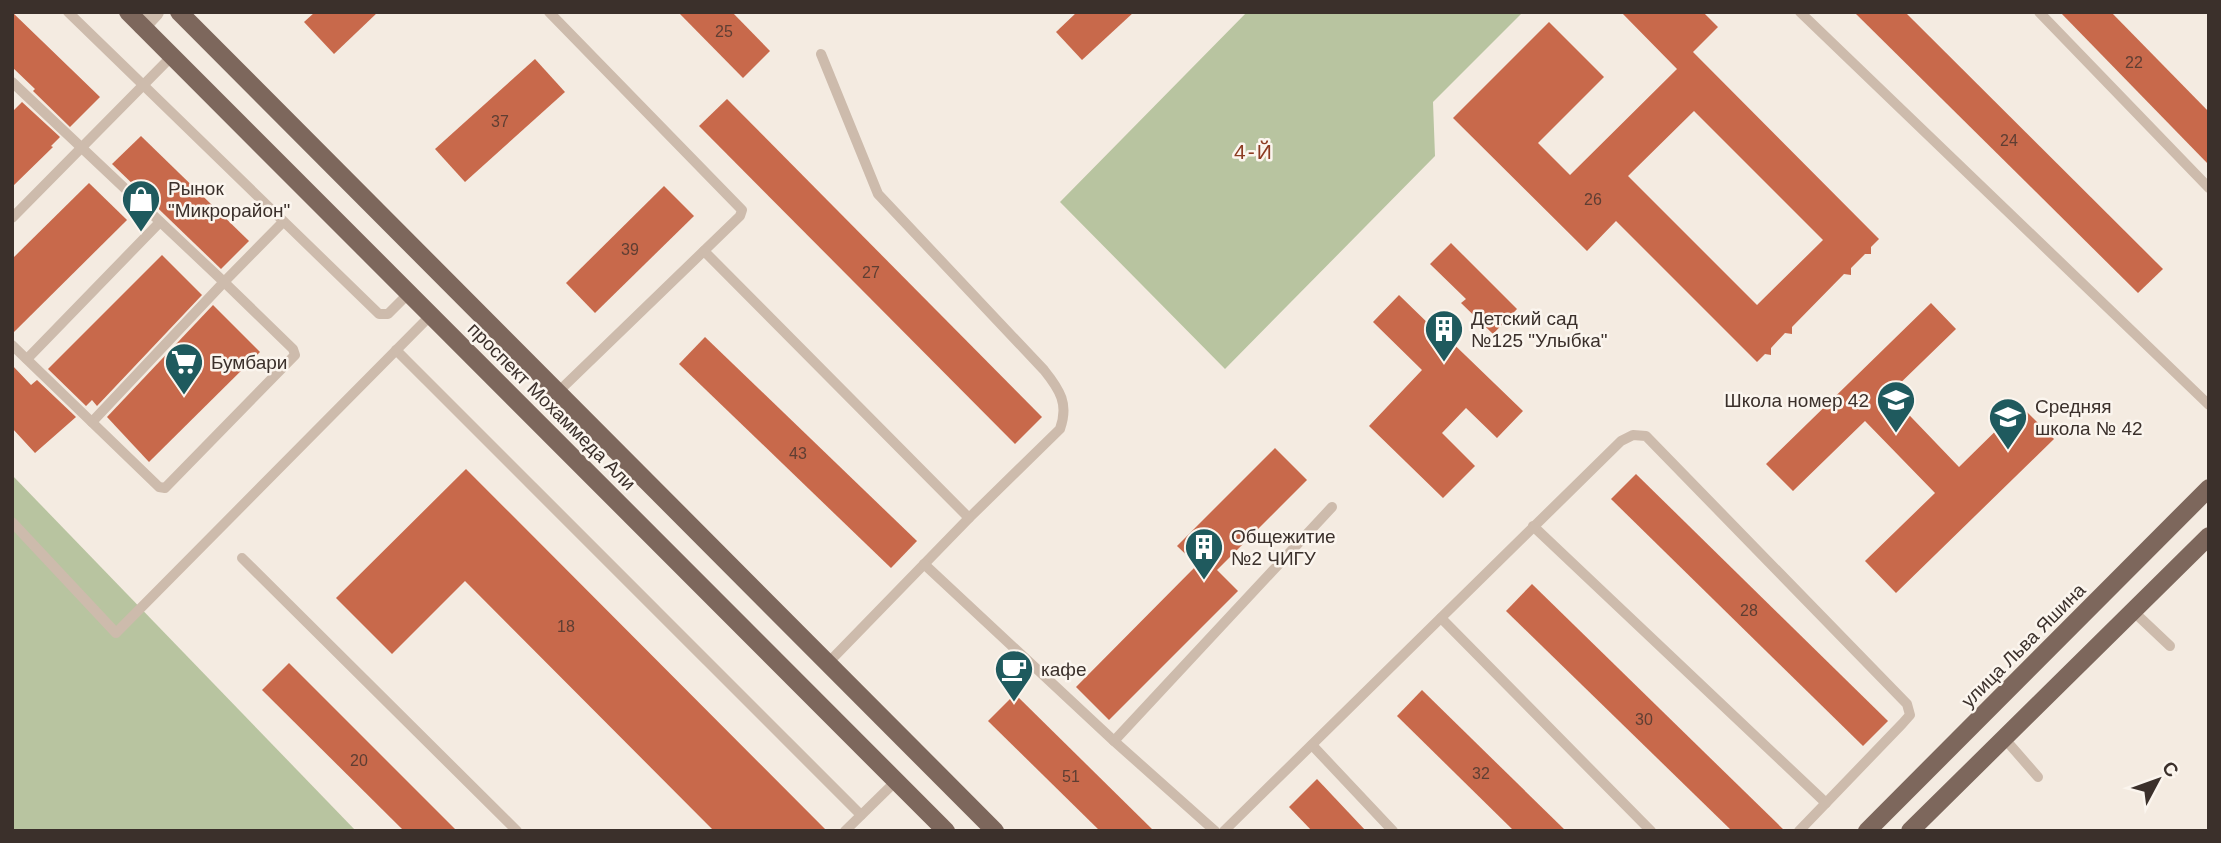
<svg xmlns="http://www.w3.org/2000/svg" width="2221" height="843" font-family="Arial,sans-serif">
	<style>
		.green { fill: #b8c4a0 }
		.building { fill: #c8694b; fill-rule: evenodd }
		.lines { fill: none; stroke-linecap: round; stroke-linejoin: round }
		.service { stroke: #cdbbac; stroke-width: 10 }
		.tertiary { stroke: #cdbbac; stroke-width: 18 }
		.primary { stroke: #7d675c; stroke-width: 18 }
		.labels { text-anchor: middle; stroke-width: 5; stroke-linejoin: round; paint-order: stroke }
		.number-label { font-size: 16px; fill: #5e3e33 }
		.poi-label { font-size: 19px; fill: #3b302b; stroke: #fbf5ee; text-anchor: start }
		.street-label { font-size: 19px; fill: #3b302b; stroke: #fbf5ee }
		.neighbourhood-label { font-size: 21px; letter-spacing: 2px; fill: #8c3b22; stroke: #fbf5ee }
	</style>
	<rect width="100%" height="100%" fill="#f4ebe1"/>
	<!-- green -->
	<g class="green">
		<path d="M 1247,12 L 1523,12 L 1433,102 L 1435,156 L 1225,369 L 1060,202 Z"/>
		<path d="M 12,475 L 356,831 L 12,831 Z"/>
	</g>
	<!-- building -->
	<g class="building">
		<path d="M 12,12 L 100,97 L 70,127 L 33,91 L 35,89 L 12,67 Z"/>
		<path d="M 315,12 L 378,12 L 334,54 L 304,22 Z"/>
		<path d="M 678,12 L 732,12 L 770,51 L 743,78 Z"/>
		<path d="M 1077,12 L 1134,12 L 1082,60 L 1056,32 Z"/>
		<path d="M 1621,12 L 1703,12 L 1718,27 L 1693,52 L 1879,239 L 1871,247 L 1871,254 L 1865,254 L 1851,268 L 1851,275 L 1844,274 L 1792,327 L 1792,334 L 1785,333 L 1771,348 L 1771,355 L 1765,354 L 1757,362 L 1616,221 L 1587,251 L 1453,118 L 1549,22 L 1604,77 L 1538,143 L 1570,175 L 1677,69 ZM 1694,111 L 1823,240 L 1757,305 L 1628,176 Z"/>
		<path d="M 1854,12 L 1905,12 L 2163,269 L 2138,293 Z"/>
		<path d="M 2060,12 L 2111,12 L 2209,112 L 2209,165 Z"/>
		<path d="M 535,59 L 565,92 L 465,182 L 435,149 Z"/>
		<path d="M 727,99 L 1042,417 L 1015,444 L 699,126 Z"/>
		<path d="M 22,102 L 60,137 L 51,146 L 53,147 L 12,187 L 12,112 Z"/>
		<path d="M 141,136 L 249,241 L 221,269 L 112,164 Z"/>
		<path d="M 89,183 L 127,220 L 12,334 L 12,259 Z"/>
		<path d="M 664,186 L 694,216 L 595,313 L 566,283 Z"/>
		<path d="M 1451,243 L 1517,309 L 1493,334 L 1461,303 L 1466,299 L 1430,264 Z"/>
		<path d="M 162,255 L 202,295 L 97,406 L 92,400 L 86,406 L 48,369 Z"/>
		<path d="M 1399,295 L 1435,330 L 1437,328 L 1523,411 L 1497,438 L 1466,408 L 1442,433 L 1475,466 L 1443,498 L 1369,426 L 1422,370 L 1373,322 Z"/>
		<path d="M 1931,303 L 1956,329 L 1889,394 L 1959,467 L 2021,406 L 2054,439 L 1896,593 L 1865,561 L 1935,493 L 1865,421 L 1793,491 L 1766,464 Z"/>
		<path d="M 213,305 L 260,352 L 149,462 L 107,417 Z"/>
		<path d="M 705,337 L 917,541 L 891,568 L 679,364 Z"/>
		<path d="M 12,365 L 31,385 L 37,380 L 76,417 L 35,453 L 12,428 Z"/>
		<path d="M 1275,448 L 1307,480 L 1217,570 L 1238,591 L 1109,720 L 1076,687 L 1197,565 L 1177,546 Z"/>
		<path d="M 466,469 L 827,831 L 714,831 L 465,581 L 392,654 L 336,598 Z"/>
		<path d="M 1636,474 L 1888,721 L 1863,746 L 1611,499 Z"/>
		<path d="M 1532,584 L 1785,831 L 1732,831 L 1506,611 Z"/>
		<path d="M 289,663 L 457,831 L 404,831 L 262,690 Z"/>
		<path d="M 1422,690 L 1566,831 L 1514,831 L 1397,716 Z"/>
		<path d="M 1015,694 L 1154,831 L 1100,831 L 988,721 Z"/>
		<path d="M 1317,779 L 1366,831 L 1312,831 L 1289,807 Z"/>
	</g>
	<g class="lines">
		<!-- service -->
		<g class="service">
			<path d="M 68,12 L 379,314 L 388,314 L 409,293"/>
			<path d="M 549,12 L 742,210 L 740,216 L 559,391"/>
			<path d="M 1800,12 L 2209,405"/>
			<path d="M 2039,12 L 2209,188"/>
			<path d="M 821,54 L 878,194 L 1044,370 C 1060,390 1069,404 1060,429 L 969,518 L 828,663"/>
			<path d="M 12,82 L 224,282 L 92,422"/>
			<path d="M 12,218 L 172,56"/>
			<path d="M 704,251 L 969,518"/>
			<path d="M 12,345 L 159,487 L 165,488 L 295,355 L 293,349 L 224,282 L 283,222"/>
			<path d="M 396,350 L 861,815"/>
			<path d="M 27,359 L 160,222"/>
			<path d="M 12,522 L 116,633 L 431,315"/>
			<path d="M 1533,526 L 1826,803"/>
			<path d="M 242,558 L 517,831"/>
			<path d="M 924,564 L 1114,741"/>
			<path d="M 2134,612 L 2170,646"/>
			<path d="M 1441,618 L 1651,831"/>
			<path d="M 2004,738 L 2038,777"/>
			<path d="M 1312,745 L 1393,831"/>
			<path d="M 845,831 L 896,781"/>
			<path d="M 1215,831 L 1114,741 L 1332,507"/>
			<path d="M 1224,831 L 1621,441 L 1633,435 L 1646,436 L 1907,704 L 1910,715 L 1902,724 L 1799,831"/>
		</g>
		<!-- tertiary -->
		<path class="tertiary" d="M 142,26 L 155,12"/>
		<!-- primary -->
		<g class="primary">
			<path d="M 128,12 L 946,831"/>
			<path d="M 179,12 L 995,831"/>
			<path d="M 1867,831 L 2209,488"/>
			<path d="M 1910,831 L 2209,536"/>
		</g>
	</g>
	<!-- icons -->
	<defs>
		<g id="shop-pin" transform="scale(2.0125)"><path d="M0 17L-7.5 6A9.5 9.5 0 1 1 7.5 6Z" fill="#1f5a5e" stroke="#fbf5ee"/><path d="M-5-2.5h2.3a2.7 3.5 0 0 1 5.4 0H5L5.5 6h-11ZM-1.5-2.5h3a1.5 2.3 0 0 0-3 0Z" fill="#fff"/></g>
		<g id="building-pin" transform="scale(2.0125)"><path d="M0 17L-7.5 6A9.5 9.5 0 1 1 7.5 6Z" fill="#1f5a5e" stroke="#fbf5ee"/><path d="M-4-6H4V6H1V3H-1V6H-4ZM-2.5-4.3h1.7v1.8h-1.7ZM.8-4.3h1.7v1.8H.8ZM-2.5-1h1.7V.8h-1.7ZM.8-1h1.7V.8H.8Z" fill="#fff"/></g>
		<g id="supermarket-pin" transform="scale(2.0125)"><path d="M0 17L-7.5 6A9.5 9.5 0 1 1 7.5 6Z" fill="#1f5a5e" stroke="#fbf5ee"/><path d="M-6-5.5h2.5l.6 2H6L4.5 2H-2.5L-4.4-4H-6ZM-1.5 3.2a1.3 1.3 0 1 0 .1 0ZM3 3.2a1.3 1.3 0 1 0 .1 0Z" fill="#fff"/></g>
		<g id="school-pin" transform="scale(2.0125)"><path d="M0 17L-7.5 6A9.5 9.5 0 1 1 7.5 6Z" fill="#1f5a5e" stroke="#fbf5ee"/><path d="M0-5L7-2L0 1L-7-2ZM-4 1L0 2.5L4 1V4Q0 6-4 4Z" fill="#fff"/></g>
		<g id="cafe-pin" transform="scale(2.0125)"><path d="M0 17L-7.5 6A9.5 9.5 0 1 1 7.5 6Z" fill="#1f5a5e" stroke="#fbf5ee"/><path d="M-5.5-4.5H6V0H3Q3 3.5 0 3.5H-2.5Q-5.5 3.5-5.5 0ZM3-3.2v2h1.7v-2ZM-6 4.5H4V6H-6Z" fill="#fff"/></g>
	</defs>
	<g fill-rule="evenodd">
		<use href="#shop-pin" x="141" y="199"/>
		<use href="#building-pin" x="1444" y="329"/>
		<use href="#supermarket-pin" x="184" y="362"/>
		<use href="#school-pin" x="1896" y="400"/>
		<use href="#school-pin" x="2008" y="417"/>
		<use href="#building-pin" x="1204" y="547"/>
		<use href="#cafe-pin" x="1014" y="669"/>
	</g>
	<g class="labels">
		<!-- number labels -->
		<g class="number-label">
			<text x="724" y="37">25</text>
			<text x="2134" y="68">22</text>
			<text x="500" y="127">37</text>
			<text x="2009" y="146">24</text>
			<text x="1593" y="205">26</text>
			<text x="630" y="255">39</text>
			<text x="871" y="278">27</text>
			<text x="798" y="459">43</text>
			<text x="1749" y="616">28</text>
			<text x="566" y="632">18</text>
			<text x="1644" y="725">30</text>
			<text x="359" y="766">20</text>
			<text x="1481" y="779">32</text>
			<text x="1071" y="782">51</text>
		</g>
		<!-- poi labels -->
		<g class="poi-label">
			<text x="168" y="195">Рынок<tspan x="168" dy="22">"Микрорайон"</tspan></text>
			<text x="1471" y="325">Детский сад<tspan x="1471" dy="22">№125 "Улыбка"</tspan></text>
			<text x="211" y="369">Бумбари</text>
			<text x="1869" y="407" text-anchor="end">Школа номер 42</text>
			<text x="2035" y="413">Средняя<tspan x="2035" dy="22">школа № 42</tspan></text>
			<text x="1231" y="543">Общежитие<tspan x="1231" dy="22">№2 ЧИГУ</tspan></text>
			<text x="1041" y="676">кафе</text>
		</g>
		<!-- street labels -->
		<g class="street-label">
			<text transform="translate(552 406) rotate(45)" y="7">проспект Мохаммеда Али</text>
			<text transform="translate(2023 645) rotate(-45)" y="7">улица Льва Яшина</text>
		</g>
		<!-- neighbourhood labels -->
		<g class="neighbourhood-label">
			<text x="1254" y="159">4-Й</text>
		</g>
	</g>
	<!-- border -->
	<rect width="2221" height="843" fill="none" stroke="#3b302b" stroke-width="28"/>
	<!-- north arrow -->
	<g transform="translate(2158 780) rotate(49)" stroke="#fbf5ee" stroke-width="5" paint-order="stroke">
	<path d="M0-5L12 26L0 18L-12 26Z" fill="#3b302b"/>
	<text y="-10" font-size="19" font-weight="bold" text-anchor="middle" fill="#3b302b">С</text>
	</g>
</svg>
